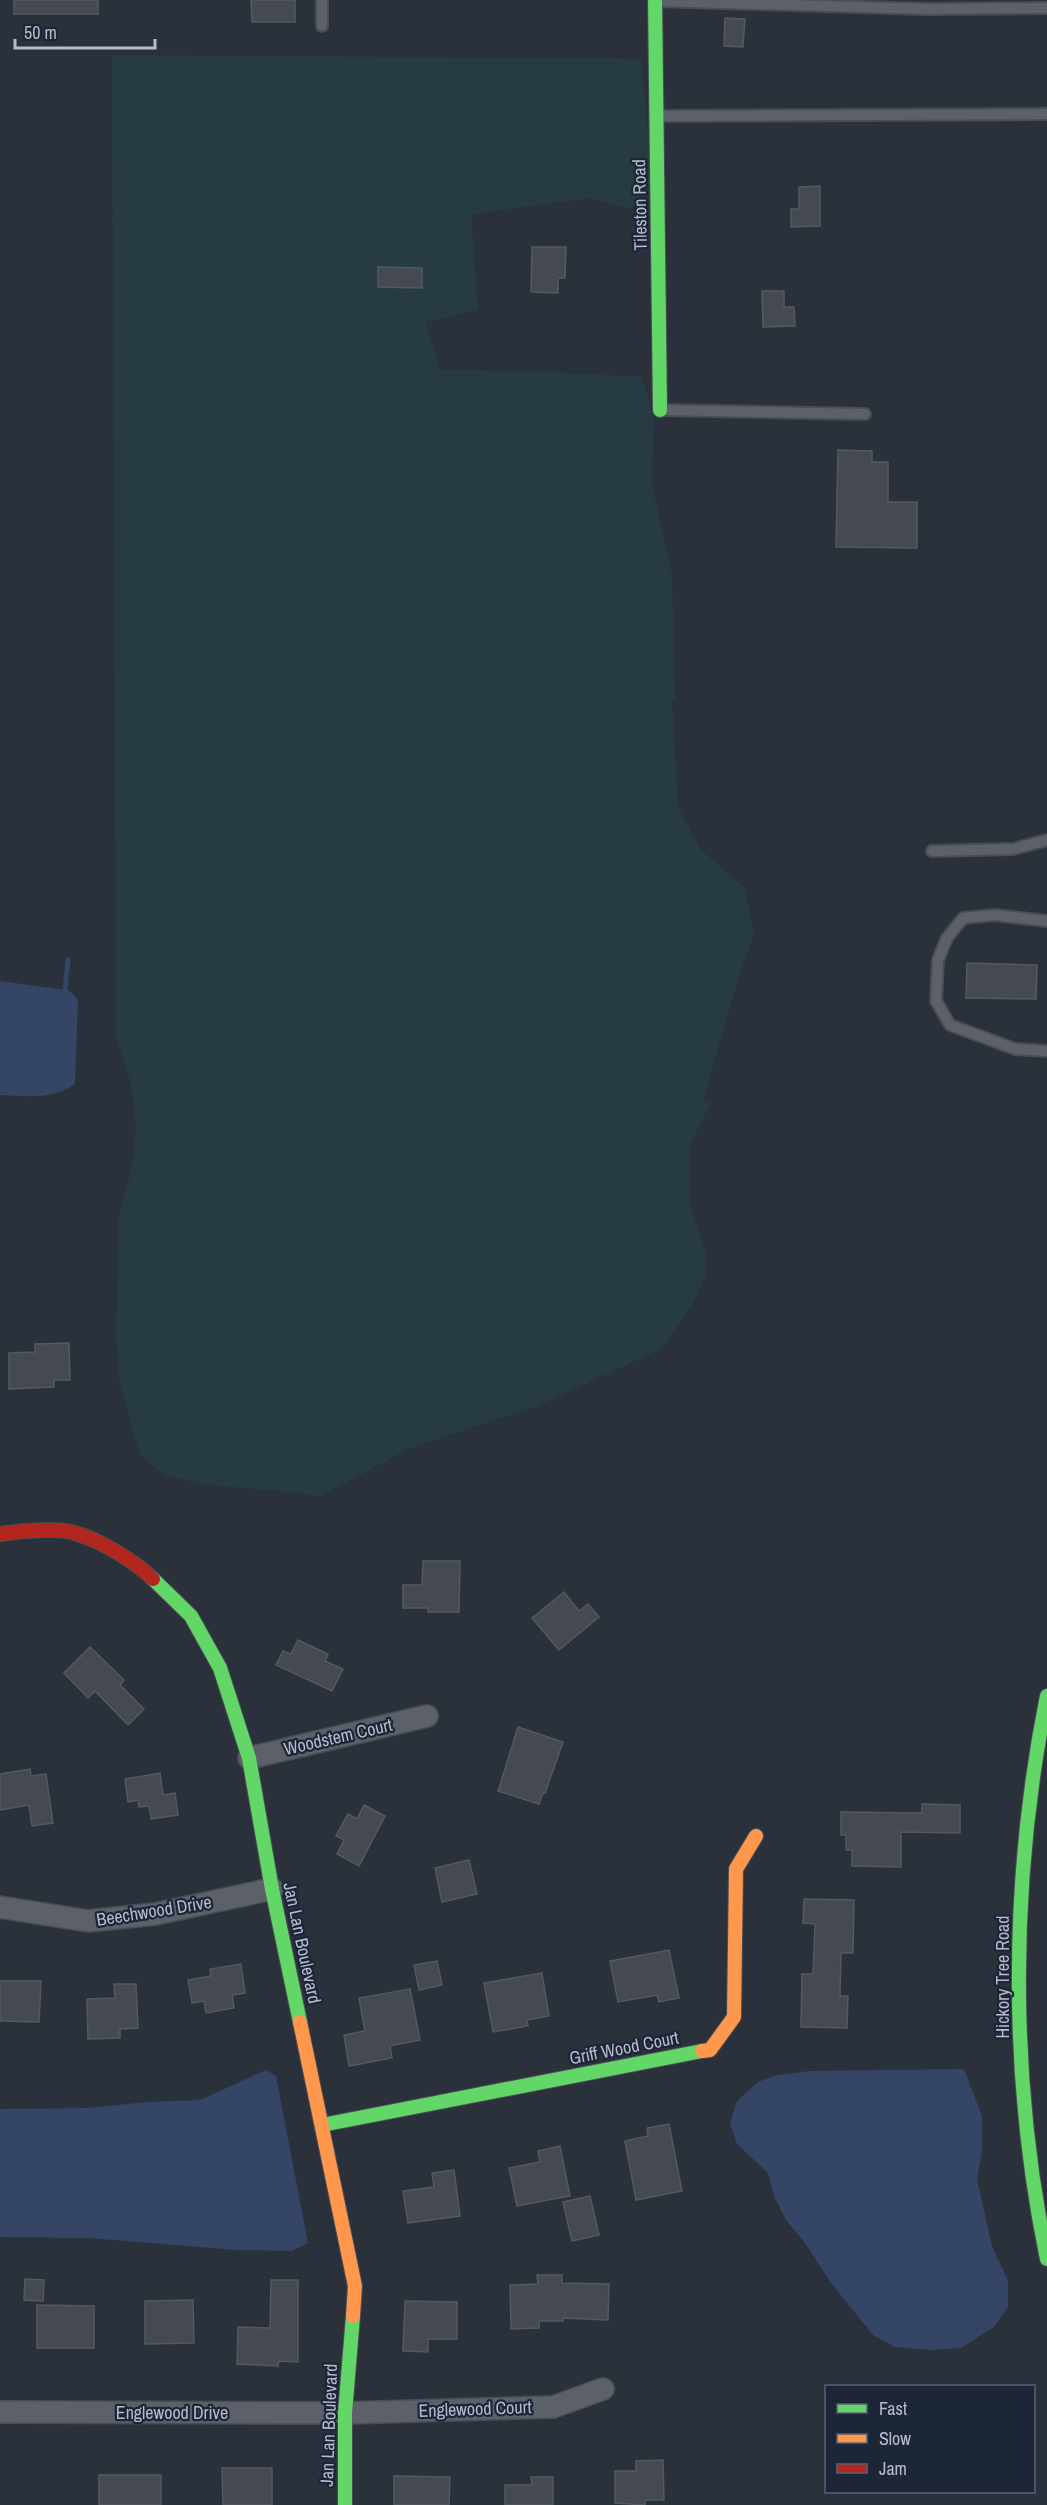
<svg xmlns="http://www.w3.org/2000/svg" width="1047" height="2505" font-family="'Archivo Narrow',sans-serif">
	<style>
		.green { fill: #273c42 }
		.water { fill: #344565 }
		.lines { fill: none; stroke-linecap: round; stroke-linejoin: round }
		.stream { stroke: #344565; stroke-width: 5 }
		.building { fill: #444952; stroke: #535963; stroke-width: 1.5 }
		.lane-casing { stroke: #494d55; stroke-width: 14 }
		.street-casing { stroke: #494d55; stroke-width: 24 }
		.fast-casing { stroke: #494d55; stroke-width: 16 }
		.slow-casing { stroke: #494d55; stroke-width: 16 }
		.jam-casing { stroke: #494d55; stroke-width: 16 }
		.lane { stroke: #5c6069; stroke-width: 10 }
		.street { stroke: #5c6069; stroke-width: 21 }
		.fast { stroke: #63d668; stroke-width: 14 }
		.slow { stroke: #ff974d; stroke-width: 14 }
		.jam { stroke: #b3261e; stroke-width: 14 }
		.labels { text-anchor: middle; stroke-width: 4.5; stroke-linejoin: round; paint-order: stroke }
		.street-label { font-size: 18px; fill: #b5bccc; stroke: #1d2637 }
	</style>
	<rect width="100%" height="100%" fill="#2b313b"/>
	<!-- green -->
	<path class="green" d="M 112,55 L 641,59 L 653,186 L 630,209 L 591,198 L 471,214 L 478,310 L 426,322 L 440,370 L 548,372 L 642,377 L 654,418 L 652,485 L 672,575 L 675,699 L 672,701 L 678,807 L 700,849 L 745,888 L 754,934 L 739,976 L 703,1100 L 712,1101 L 689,1147 L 689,1201 L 706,1253 L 706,1275 L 695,1299 L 663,1348 L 538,1406 L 408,1449 L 319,1497 L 300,1493 L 200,1484 L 163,1474 L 140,1455 L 119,1380 L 116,1333 L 119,1215 L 119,1218 C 124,1196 131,1175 134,1153 C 139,1116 131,1072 116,1038 Z"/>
	<!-- water -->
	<g class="water">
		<path d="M 0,981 L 65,990 L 70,991 L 78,1000 L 75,1084 C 53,1100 26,1096 0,1095 Z"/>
		<path d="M 964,2069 L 982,2116 L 982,2152 L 977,2179 L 992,2246 L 1008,2281 L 1008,2307 L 994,2327 L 961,2348 L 930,2350 L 895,2347 L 873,2335 L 831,2283 L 805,2243 L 786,2220 L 774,2196 L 768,2173 L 737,2144 L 730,2123 L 737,2101 L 758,2082 L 777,2075 L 810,2071 Z"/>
		<path d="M 266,2070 L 276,2076 L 308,2243 L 292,2251 L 237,2250 L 88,2238 L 0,2237 L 0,2109 L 88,2108 L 148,2102 L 200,2100 Z"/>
	</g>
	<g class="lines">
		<!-- stream -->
		<path class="stream" d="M 65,990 L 68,960"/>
	</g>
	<!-- building -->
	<g class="building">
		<rect x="14" y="0" width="84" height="14"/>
		<path d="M 251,0 L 295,0 L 295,22 L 252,22 Z"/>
		<path d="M 725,18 L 745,19 L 743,47 L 724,46 Z"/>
		<path d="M 820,186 L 820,226 L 791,227 L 791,209 L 799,209 L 799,187 Z"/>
		<path d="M 532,247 L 566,247 L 565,278 L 558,278 L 558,293 L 531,292 Z"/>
		<path d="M 378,267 L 422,268 L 422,288 L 378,287 Z"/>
		<path d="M 762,291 L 784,291 L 784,307 L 794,307 L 795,326 L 763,327 Z"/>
		<path d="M 838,450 L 872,451 L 872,462 L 888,462 L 888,502 L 917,502 L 917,548 L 836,547 Z"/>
		<path d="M 967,963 L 1037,965 L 1036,999 L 966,998 Z"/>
		<path d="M 69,1343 L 70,1380 L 54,1380 L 54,1387 L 9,1389 L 9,1353 L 35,1352 L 35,1344 Z"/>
		<path d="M 423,1561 L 460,1561 L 459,1612 L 428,1612 L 428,1608 L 403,1608 L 403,1585 L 422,1585 Z"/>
		<path d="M 564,1592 L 579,1611 L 588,1604 L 599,1617 L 559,1650 L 532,1618 Z"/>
		<path d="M 298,1640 L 328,1654 L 325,1661 L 343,1669 L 332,1691 L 276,1665 L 283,1651 L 291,1654 Z"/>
		<path d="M 90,1647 L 124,1680 L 120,1685 L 144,1709 L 128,1725 L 95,1691 L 88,1698 L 64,1673 Z"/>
		<path d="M 518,1727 L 563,1742 L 545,1793 L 543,1793 L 539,1804 L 498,1791 Z"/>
		<path d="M 30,1769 L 31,1776 L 46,1774 L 53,1823 L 32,1826 L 29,1805 L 0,1810 L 0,1774 Z"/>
		<path d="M 160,1773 L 163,1795 L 175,1793 L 178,1815 L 151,1819 L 149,1806 L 139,1807 L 138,1800 L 128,1802 L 125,1779 Z"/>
		<path d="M 922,1804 L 960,1805 L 960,1833 L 901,1832 L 901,1867 L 852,1866 L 852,1850 L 846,1850 L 846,1835 L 841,1835 L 841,1812 L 922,1813 Z"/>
		<path d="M 364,1805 L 385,1816 L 359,1866 L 337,1854 L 344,1840 L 336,1836 L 348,1814 L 357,1819 Z"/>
		<path d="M 469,1860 L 477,1894 L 442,1902 L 435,1868 Z"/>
		<path d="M 804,1899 L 854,1900 L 853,1953 L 841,1953 L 840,1996 L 848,1996 L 847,2028 L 801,2027 L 802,1974 L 813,1974 L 815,1924 L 803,1923 Z"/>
		<path d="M 669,1950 L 679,1998 L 659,2002 L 657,1995 L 618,2002 L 610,1961 Z"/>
		<path d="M 437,1961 L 442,1985 L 419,1990 L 414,1965 Z"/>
		<path d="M 241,1964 L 245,1993 L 232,1995 L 234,2008 L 206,2013 L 204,2001 L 192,2003 L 188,1980 L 211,1976 L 210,1969 Z"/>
		<path d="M 542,1973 L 549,2016 L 527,2020 L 528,2026 L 493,2032 L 484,1983 Z"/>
		<path d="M 0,1981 L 41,1981 L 39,2022 L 0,2021 Z"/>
		<path d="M 114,1984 L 136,1984 L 138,2028 L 120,2029 L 120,2038 L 88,2039 L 87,1999 L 115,1998 Z"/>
		<path d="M 410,1989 L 420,2040 L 390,2046 L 392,2058 L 349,2066 L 344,2035 L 365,2031 L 359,1998 Z"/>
		<path d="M 669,2124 L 682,2191 L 636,2200 L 625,2141 L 648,2136 L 647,2128 Z"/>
		<path d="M 560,2146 L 570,2196 L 517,2206 L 509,2168 L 540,2162 L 538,2151 Z"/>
		<path d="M 454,2170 L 460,2216 L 408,2223 L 403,2191 L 434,2187 L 432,2173 Z"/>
		<path d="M 590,2196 L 599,2235 L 572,2241 L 563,2202 Z"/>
		<path d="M 537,2275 L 562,2275 L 562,2283 L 609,2284 L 608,2320 L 563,2318 L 563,2321 L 539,2321 L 539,2328 L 511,2329 L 510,2285 L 538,2284 Z"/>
		<path d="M 25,2279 L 44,2280 L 43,2301 L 24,2300 Z"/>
		<path d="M 271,2280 L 298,2280 L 298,2362 L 279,2361 L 278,2366 L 237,2364 L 238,2327 L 270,2328 Z"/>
		<path d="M 193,2300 L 194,2343 L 145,2344 L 145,2301 Z"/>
		<path d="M 405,2301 L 457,2302 L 457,2339 L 428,2339 L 428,2352 L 403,2351 Z"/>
		<path d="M 37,2305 L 94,2306 L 94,2348 L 37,2348 Z"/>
		<path d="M 663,2460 L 664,2500 L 645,2500 L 645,2505 L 615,2503 L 615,2471 L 636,2471 L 636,2461 Z"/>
		<path d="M 222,2468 L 272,2468 L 272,2505 L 223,2505 Z"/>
		<rect x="99" y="2475" width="62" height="30"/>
		<path d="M 394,2476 L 450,2477 L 449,2505 L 394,2505 Z"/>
		<path d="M 531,2477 L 553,2477 L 553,2505 L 505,2505 L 505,2485 L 532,2485 Z"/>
	</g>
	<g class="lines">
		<!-- lane casing -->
		<g class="lane-casing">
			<g id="lane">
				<path d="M 657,1 L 928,9 L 1047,8"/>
				<path d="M 322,26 L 322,0"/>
				<path d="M 657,116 L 1047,114"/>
				<path d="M 660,410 L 865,414"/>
				<path d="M 932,851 L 1013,849 L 1047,840"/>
				<path d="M 1047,921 L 995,915 L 963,918 L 947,938 L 938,960 L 936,1001 L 950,1025 L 1015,1049 L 1047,1051"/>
			</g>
		</g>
		<!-- street casing -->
		<g class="street-casing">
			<g id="street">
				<path d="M 249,1758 L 427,1716"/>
				<path d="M 0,1907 L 88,1921 L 155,1914 L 272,1889"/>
				<path d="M 0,2412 L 345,2413 L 553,2407 L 603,2389"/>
			</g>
		</g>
		<!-- fast casing -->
		<g class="fast-casing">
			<g id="fast">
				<path d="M 655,0 L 660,410"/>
				<path d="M 153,1579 L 191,1616 L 220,1668 L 249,1758 L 272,1889 L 300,2022"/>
				<path d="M 1047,1696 C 1010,1879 1009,2076 1047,2259"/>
				<path d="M 322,2125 L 702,2051"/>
				<path d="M 345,2505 L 345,2413 L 353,2316"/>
			</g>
		</g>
		<!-- slow casing -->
		<g class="slow-casing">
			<g id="slow">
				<path d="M 300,2022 L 355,2286 L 353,2316"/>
				<path d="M 702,2051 L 710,2050 L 734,2017 L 736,1869 L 756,1836"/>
			</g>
		</g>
		<!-- jam casing -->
		<g class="jam-casing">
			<path id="jam" d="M 0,1534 C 19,1531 60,1527 78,1534 C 101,1541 136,1562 153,1579"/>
		</g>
		<!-- lane -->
		<use href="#lane" class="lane"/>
		<!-- street -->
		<use href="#street" class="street"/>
		<!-- fast -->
		<use href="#fast" class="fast"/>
		<!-- slow -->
		<use href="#slow" class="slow"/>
		<!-- jam -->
		<use href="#jam" class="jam"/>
	</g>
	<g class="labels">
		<!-- street labels -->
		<g class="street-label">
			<text transform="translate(640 205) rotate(-91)" y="6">Tileston Road</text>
			<text transform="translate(338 1737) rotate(-13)" y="6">Woodstem Court</text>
			<text transform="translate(154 1911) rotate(-9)" y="6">Beechwood Drive</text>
			<text transform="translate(302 1943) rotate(78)" y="6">Jan Lan Boulevard</text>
			<text transform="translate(1003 1977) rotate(-90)" y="6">Hickory Tree Road</text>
			<text transform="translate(624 2048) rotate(-11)" y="6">Griff Wood Court</text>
			<text transform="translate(475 2409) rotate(-2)" y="6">Englewood Court</text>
			<text x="172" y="2419">Englewood Drive</text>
			<text transform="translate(329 2425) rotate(-88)" y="6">Jan Lan Boulevard</text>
		</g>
	</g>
	<!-- legend -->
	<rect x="825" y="2385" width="210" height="108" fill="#1d2637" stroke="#5a6273" stroke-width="1.5"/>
	<rect x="837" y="2404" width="30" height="9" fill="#63d668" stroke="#5a6273" stroke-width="1.5"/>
	<text x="879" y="2415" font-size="18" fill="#b5bccc">Fast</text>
	<rect x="837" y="2434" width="30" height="9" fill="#ff974d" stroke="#5a6273" stroke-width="1.5"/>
	<text x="879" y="2445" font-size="18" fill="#b5bccc">Slow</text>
	<rect x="837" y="2464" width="30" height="9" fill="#b3261e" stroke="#5a6273" stroke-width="1.5"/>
	<text x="879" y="2475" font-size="18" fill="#b5bccc">Jam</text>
	<!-- scale -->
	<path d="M15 39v9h140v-9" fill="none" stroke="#b5bccc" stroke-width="3"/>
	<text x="24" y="39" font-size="18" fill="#b5bccc" stroke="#1d2637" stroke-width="4.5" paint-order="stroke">50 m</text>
</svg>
